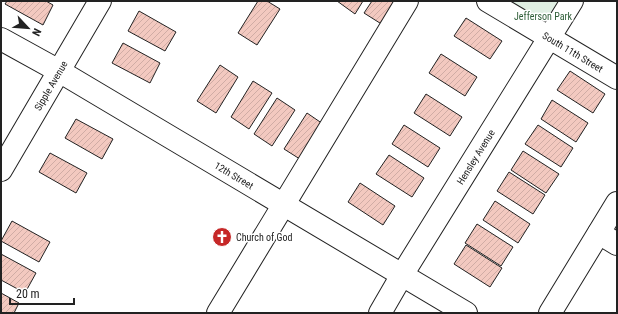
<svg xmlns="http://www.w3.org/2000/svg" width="618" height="314" font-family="'Roboto Condensed',sans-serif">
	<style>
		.green { fill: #e0efe3; stroke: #6f6f6f }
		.building { fill: url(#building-hatch); stroke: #222 }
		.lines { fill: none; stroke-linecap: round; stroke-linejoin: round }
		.minor-casing { stroke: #222; stroke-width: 24 }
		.minor { stroke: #fff; stroke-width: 22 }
		.labels { text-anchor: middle; stroke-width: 3; stroke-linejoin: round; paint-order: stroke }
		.park-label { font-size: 10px; fill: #2f5e38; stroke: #fff }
		.street-label { font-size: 10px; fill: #222; stroke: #fff }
		.poi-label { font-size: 10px; fill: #222; stroke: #fff; text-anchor: start }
	</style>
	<defs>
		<pattern id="building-hatch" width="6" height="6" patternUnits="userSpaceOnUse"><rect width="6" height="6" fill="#f3c9c0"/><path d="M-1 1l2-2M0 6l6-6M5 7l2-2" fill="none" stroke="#d0aca5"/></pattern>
	</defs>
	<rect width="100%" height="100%" fill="#fff"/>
	<!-- green -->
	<path class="green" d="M 488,1 L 572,1 L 550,38 Z"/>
	<!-- building -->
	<g class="building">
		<path d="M 7,1 L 46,1 L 53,5 L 43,25 L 5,4 Z"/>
		<path d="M 258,1 L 267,1 L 280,9 L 257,45 L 238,33 Z"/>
		<path d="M 337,1 L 363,1 L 355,14 Z"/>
		<path d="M 372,1 L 399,1 L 383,25 L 364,13 Z"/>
		<path d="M 139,11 L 176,32 L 165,51 L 128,31 Z"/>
		<path d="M 466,18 L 502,41 L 490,59 L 454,36 Z"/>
		<path d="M 123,43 L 160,63 L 150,83 L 112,63 Z"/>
		<path d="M 441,54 L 477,77 L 465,96 L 429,73 Z"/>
		<path d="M 220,65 L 238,77 L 216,113 L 197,101 Z"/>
		<path d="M 570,71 L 605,94 L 593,113 L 557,90 Z"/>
		<path d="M 253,81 L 272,93 L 249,129 L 231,117 Z"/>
		<path d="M 426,94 L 462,117 L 450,136 L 414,113 Z"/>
		<path d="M 277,98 L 295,110 L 272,146 L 254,134 Z"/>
		<path d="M 552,100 L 588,123 L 576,142 L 541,119 Z"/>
		<path d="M 307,113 L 326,126 L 303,161 L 284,149 Z"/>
		<path d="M 76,119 L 113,139 L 102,159 L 65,138 Z"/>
		<path d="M 404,125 L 440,148 L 428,167 L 392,144 Z"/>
		<path d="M 538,125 L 573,148 L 561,167 L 525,144 Z"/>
		<path d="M 523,151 L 559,174 L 546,193 L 511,170 Z"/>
		<path d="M 50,153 L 87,173 L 76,193 L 39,172 Z"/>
		<path d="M 389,155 L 424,178 L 412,197 L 376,174 Z"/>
		<path d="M 509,172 L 545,195 L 533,214 L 497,191 Z"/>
		<path d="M 360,183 L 395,206 L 383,225 L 348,202 Z"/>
		<path d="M 495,201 L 530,224 L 518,243 L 483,220 Z"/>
		<path d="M 12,221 L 50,242 L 39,262 L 1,241 Z"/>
		<path d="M 477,224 L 513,247 L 501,266 L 465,243 Z"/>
		<path d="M 466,245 L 502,268 L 490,287 L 454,264 Z"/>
		<path d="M 1,254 L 36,273 L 25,293 L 1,280 Z"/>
		<path d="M 1,293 L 19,303 L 14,313 L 1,313 Z"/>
	</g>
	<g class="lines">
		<!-- minor casing -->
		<g class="minor-casing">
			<g id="minor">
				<path id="s1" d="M 488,1 L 617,78"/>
				<path id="s2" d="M 1,39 L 59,71 L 466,313"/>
				<path id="s3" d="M 1,170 L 100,1"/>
				<path d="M 599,233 L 617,244"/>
				<path d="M 218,313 L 407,1"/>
				<path id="s4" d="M 380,313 L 402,275 L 572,1"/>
				<path d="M 550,313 L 617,203"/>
			</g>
		</g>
		<!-- minor -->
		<use href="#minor" class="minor"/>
	</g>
	<!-- icons -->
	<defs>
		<g id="church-disc" transform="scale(1)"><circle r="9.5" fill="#c62828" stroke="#fff"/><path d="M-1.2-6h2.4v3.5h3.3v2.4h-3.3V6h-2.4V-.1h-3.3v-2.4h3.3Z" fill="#fff"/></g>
	</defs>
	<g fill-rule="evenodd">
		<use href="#church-disc" x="222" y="237"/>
	</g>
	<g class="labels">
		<!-- park labels -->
		<g class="park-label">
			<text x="543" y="20">Jefferson Park</text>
		</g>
		<!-- street labels -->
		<g class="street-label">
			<text dy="4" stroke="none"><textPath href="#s1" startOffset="99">South 11th Street</textPath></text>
			<text dy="4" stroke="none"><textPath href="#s3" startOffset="98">Sipple Avenue</textPath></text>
			<text dy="4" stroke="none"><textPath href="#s4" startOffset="183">Hensley Avenue</textPath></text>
			<text dy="4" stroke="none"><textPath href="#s2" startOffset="270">12th Street</textPath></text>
		</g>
		<!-- poi labels -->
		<g class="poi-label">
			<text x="236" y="241">Church of God</text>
		</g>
	</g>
	<!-- border -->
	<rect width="618" height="314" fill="none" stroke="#222222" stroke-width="4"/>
	<!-- north arrow -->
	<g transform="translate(28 28) rotate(116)" stroke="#ffffff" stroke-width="3" paint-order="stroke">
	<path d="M0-3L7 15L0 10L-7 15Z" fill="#222222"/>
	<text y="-6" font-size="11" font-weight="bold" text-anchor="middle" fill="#222222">N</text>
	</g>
	<!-- scale -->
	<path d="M10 298v6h64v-6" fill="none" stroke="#222222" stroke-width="2"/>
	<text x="16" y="298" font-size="12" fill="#222222" stroke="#ffffff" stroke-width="3" paint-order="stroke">20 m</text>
</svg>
